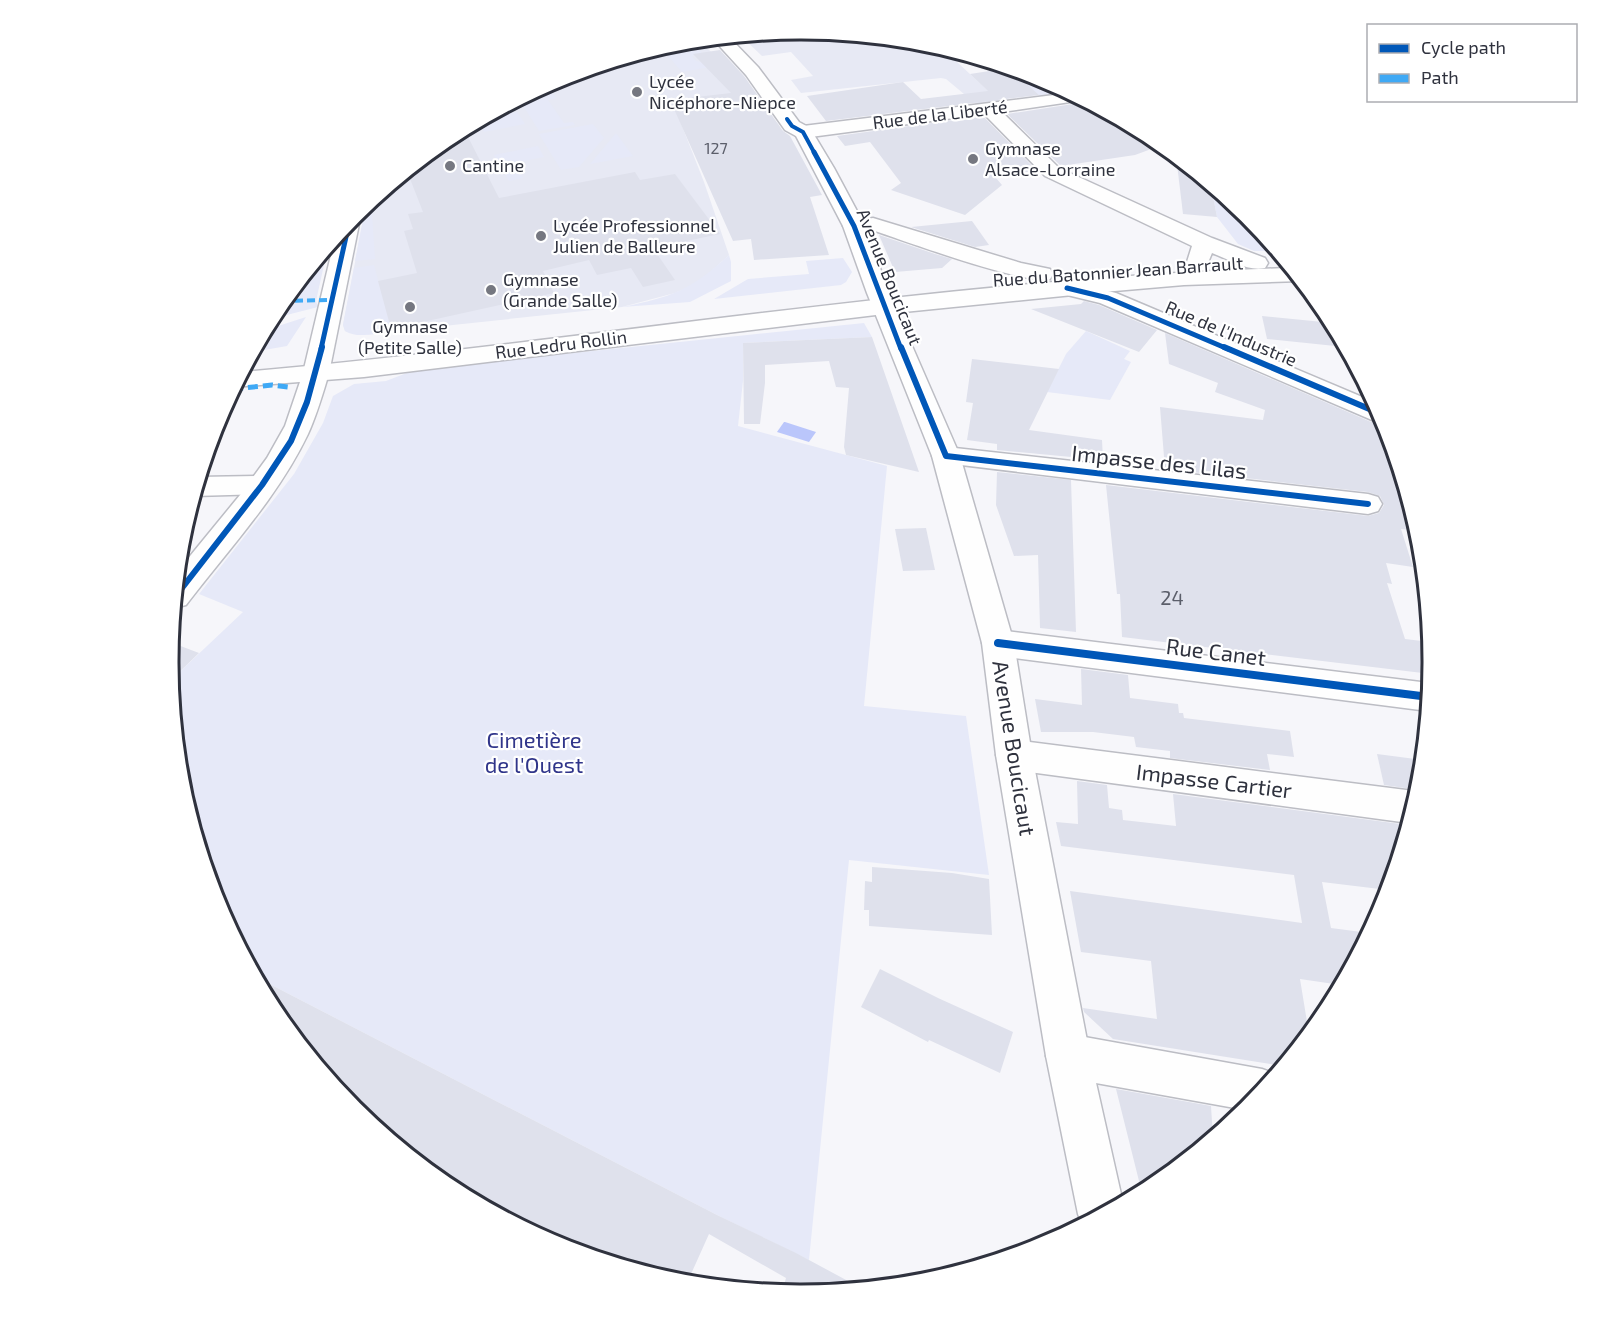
<svg xmlns="http://www.w3.org/2000/svg" width="1601" height="1324" font-family="'Exo 2',sans-serif">
	<style>
		.built { fill: #e7e9f4 }
		.green { fill: #e6e9f8 }
		.water { fill: #bac6fb }
		.building { fill: #dfe1ec }
		.lines { fill: none; stroke-linecap: round; stroke-linejoin: round }
		.street-casing { stroke: #bcbdc4; stroke-width: 3 }
		.secondary-casing { stroke: #bcbdc4; stroke-width: 3 }
		.primary-casing { stroke: #bcbdc4; stroke-width: 3 }
		.street { fill: #fefefe; fill-rule: evenodd }
		.secondary { fill: #fefefe; fill-rule: evenodd }
		.primary { fill: #fefefe; fill-rule: evenodd }
		.quiet-far1 { stroke: #3fa9f5; stroke-width: 4; stroke-dasharray: 8 4; stroke-linecap: butt }
		.quiet { stroke: #3fa9f5; stroke-width: 5; stroke-dasharray: 10 5; stroke-linecap: butt }
		.cycleway-far3-casing { stroke: #fff; stroke-width: 6 }
		.cycleway-far2-casing { stroke: #fff; stroke-width: 8 }
		.cycleway-far1-casing { stroke: #fff; stroke-width: 9 }
		.cycleway-casing { stroke: #fff; stroke-width: 12 }
		.cycleway-far3 { stroke: #0057b8; stroke-width: 4 }
		.cycleway-far2 { stroke: #0057b8; stroke-width: 5 }
		.cycleway-far1 { stroke: #0057b8; stroke-width: 6 }
		.cycleway { stroke: #0057b8; stroke-width: 8 }
		.poi-dot { fill: #757780; stroke: #fff; stroke-width: 2 }
		.labels { text-anchor: middle; stroke-width: 4.5; stroke-linejoin: round; paint-order: stroke }
		.far-number-label { font-size: 16px; fill: #5b5e6a }
		.far-poi-label { font-size: 18px; fill: #2f323e; stroke: #fff; text-anchor: start }
		.far-street-label { font-size: 18px; fill: #2f323e; stroke: #fff }
		.number-label { font-size: 20px; fill: #5b5e6a }
		.street-label { font-size: 22px; fill: #2f323e; stroke: #fff }
		.park-label { font-size: 22px; fill: #30358a; stroke: #fff }
		.rim { fill: none; stroke: #2f323e; stroke-width: 3 }
	</style>
	<rect width="100%" height="100%" fill="#f6f6fa"/>
	<!-- built -->
	<g class="built">
		<path d="M 800,30 L 924,42 L 942,48 L 999,101 L 976,104 L 946,79 L 941,78 L 801,93 L 791,80 L 813,76 L 791,52 L 762,56 L 741,36 Z"/>
		<path d="M 698,40 L 749,86 L 680,121 L 704,182 L 729,255 L 708,274 L 696,284 L 675,293 L 622,307 L 358,335 L 345,331 L 343,325 L 366,205 L 450,136 L 559,78 L 678,42 Z"/>
	</g>
	<!-- green -->
	<g class="green">
		<path d="M 691,41 L 702,53 L 692,56 L 696,61 L 716,66 L 682,72 L 660,47 Z"/>
		<path d="M 1037,77 L 1068,92 L 1040,96 L 1020,79 Z"/>
		<path d="M 552,93 L 556,98 L 548,100 L 564,123 L 573,122 L 575,125 L 539,131 L 519,99 Z"/>
		<path d="M 517,112 L 525,124 L 484,132 L 478,121 L 487,116 Z"/>
		<path d="M 593,124 L 604,138 L 579,167 L 561,170 L 539,134 Z"/>
		<path d="M 616,133 L 633,156 L 590,164 Z"/>
		<path d="M 538,146 L 544,157 L 514,163 L 523,178 L 509,181 L 494,155 Z"/>
		<path d="M 1211,186 L 1248,215 L 1277,251 L 1254,251 L 1238,244 L 1217,217 Z"/>
		<path d="M 364,214 L 372,214 L 375,259 L 355,261 Z"/>
		<path d="M 328,247 L 316,301 L 318,307 L 271,319 Z"/>
		<path d="M 729,255 L 731,262 L 731,281 L 690,302 L 622,307 C 672,297 691,290 729,255 Z"/>
		<path d="M 843,258 L 852,272 L 846,282 L 841,285 L 714,299 L 748,279 L 809,274 L 806,261 Z"/>
		<path d="M 374,265 L 392,332 C 377,333 358,339 345,331 L 343,325 L 354,268 Z"/>
		<path d="M 306,317 L 287,346 L 253,352 L 261,338 L 271,337 L 275,327 Z"/>
		<path d="M 864,323 L 872,337 L 743,343 L 743,381 L 738,426 L 887,466 L 864,706 L 966,716 L 989,875 L 849,860 L 809,1260 L 717,1215 L 256,977 L 216,904 L 181,785 L 170,681 L 243,612 L 199,594 L 294,474 L 323,423 L 333,396 L 354,384 L 386,381 L 417,369 Z"/>
		<path d="M 1086,331 L 1130,351 L 1124,359 L 1131,362 L 1110,400 L 1047,392 L 1066,354 Z"/>
	</g>
	<!-- water -->
	<path class="water" d="M 784,422 L 785,422 L 816,432 L 809,442 L 777,432 Z"/>
	<!-- building -->
	<g class="building">
		<path d="M 720,50 L 744,76 L 783,131 L 790,136 L 822,195 L 810,197 L 829,255 L 754,260 L 751,239 L 733,241 L 670,100 L 731,93 L 693,54 Z"/>
		<path d="M 1009,68 L 1039,95 L 826,121 L 807,96 L 903,82 L 921,99 L 988,91 L 970,74 Z"/>
		<path d="M 1073,104 L 1104,118 L 1112,115 L 1152,137 L 1162,145 L 1135,155 L 1061,166 L 1007,114 Z"/>
		<path d="M 983,116 L 1036,170 L 996,178 L 1002,185 L 965,215 L 891,190 L 901,183 L 870,142 L 845,146 L 837,136 Z"/>
		<path d="M 464,129 L 499,198 L 635,172 L 640,180 L 675,174 L 720,234 L 653,248 L 675,280 L 643,287 L 631,268 L 597,275 L 589,260 L 543,271 L 554,293 L 391,329 L 378,281 L 417,273 L 404,231 L 413,229 L 408,214 L 423,212 L 407,171 L 450,136 Z"/>
		<path d="M 1176,156 L 1211,186 L 1217,217 L 1183,214 Z"/>
		<path d="M 972,221 L 989,245 L 975,247 L 911,227 Z"/>
		<path d="M 879,235 L 935,254 L 952,259 L 942,268 L 895,272 Z"/>
		<path d="M 1084,301 L 1099,305 L 1157,330 L 1139,352 L 1031,309 L 1081,304 Z"/>
		<path d="M 1262,316 L 1333,323 L 1345,347 L 1267,339 Z"/>
		<path d="M 1165,333 L 1371,422 L 1381,423 L 1412,530 L 1401,529 L 1413,567 L 1386,563 L 1392,584 L 1387,583 L 1405,639 L 1430,642 L 1431,674 L 1122,637 L 1120,594 L 1117,594 L 1106,485 L 1368,516 L 1379,513 L 1384,505 L 1380,496 L 1368,492 L 1165,469 L 1160,407 L 1263,420 L 1265,410 L 1215,392 L 1218,383 L 1169,364 Z"/>
		<path d="M 872,337 L 919,472 L 846,455 L 844,447 L 849,388 L 836,387 L 829,361 L 765,365 L 765,383 L 760,424 L 744,424 L 743,343 Z"/>
		<path d="M 972,359 L 1059,369 L 1029,430 L 1102,440 L 1103,460 L 997,450 L 997,444 L 967,440 L 973,403 L 966,402 Z"/>
		<path d="M 997,472 L 1071,480 L 1076,632 L 1040,628 L 1038,555 L 1014,556 L 996,505 Z"/>
		<path d="M 926,528 L 935,570 L 903,571 L 895,529 Z"/>
		<path d="M 170,642 L 199,653 L 170,681 L 169,662 Z"/>
		<path d="M 1081,669 L 1128,675 L 1130,698 L 1178,704 L 1179,713 L 1183,713 L 1184,718 L 1290,731 L 1294,757 L 1267,754 L 1270,770 L 1170,758 L 1170,751 L 1136,747 L 1134,737 L 1093,732 L 1041,732 L 1035,699 L 1082,705 Z"/>
		<path d="M 1377,754 L 1423,760 L 1419,790 L 1384,785 Z"/>
		<path d="M 1077,781 L 1107,785 L 1109,808 L 1122,810 L 1123,820 L 1176,826 L 1173,794 L 1408,825 L 1388,890 L 1322,882 L 1331,928 L 1369,933 L 1341,985 L 1300,979 L 1309,1034 L 1283,1066 L 1113,1039 L 1084,1012 L 1083,1008 L 1157,1019 L 1151,961 L 1081,952 L 1070,891 L 1302,923 L 1294,875 L 1061,846 L 1056,822 L 1078,824 Z"/>
		<path d="M 872,867 L 952,873 L 989,879 L 992,935 L 869,926 L 869,910 L 864,910 L 865,881 L 872,882 Z"/>
		<path d="M 880,969 L 938,998 L 1013,1032 L 1000,1073 L 929,1040 L 928,1042 L 861,1007 Z"/>
		<path d="M 256,977 L 717,1215 L 796,1253 L 861,1288 L 800,1294 L 782,1292 L 786,1278 L 709,1234 L 687,1283 L 677,1282 L 558,1246 L 449,1187 L 353,1109 L 275,1013 Z"/>
		<path d="M 1116,1089 L 1211,1106 L 1213,1137 L 1151,1188 L 1142,1193 Z"/>
	</g>
	<g class="lines">
		<!-- street casing -->
		<g class="street-casing">
			<g id="street">
				<path d="M 1070,93 L 1084,100 L 1002,112 L 1059,168 L 1212,238 L 1265,258 L 1268,263 L 1265,268 C 1248,272 1228,259 1212,253 L 1205,270 L 1197,272 L 1189,270 L 1186,265 L 1192,246 L 1045,176 L 984,114 L 803,138 L 796,136 L 794,132 L 796,128 L 803,126 Z"/>
				<path d="M 355,214 L 360,219 L 329,373 L 325,378 L 316,381 L 307,378 L 303,373 L 335,238 Z"/>
				<path d="M 873,218 L 1021,263 L 1050,269 L 1053,274 L 1050,279 C 1024,285 905,241 872,230 L 854,232 L 847,230 L 843,226 L 847,222 Z"/>
				<path d="M 1067,281 L 1116,293 L 1374,402 L 1385,421 L 1372,420 L 1100,303 L 1059,293 L 1056,288 L 1059,283 Z"/>
				<path d="M 946,447 L 1368,494 L 1378,497 L 1382,504 L 1378,511 L 1368,514 L 936,462 L 932,456 L 936,450 Z"/>
				<path d="M 262,476 L 272,478 L 276,485 L 272,492 L 262,494 L 194,496 L 199,477 Z"/>
				<path d="M 998,630 L 1429,683 L 1428,711 L 998,656 L 987,652 L 982,643 L 987,634 Z"/>
				<path d="M 1014,740 L 1414,791 L 1418,792 L 1409,823 L 1014,770 L 1001,766 L 996,755 L 1001,744 Z"/>
				<path d="M 1068,1034 L 1262,1069 L 1276,1074 L 1246,1110 L 1068,1078 L 1053,1071 L 1046,1056 L 1053,1041 Z"/>
			</g>
		</g>
		<!-- secondary casing -->
		<g class="secondary-casing">
			<g id="secondary">
				<path d="M 729,37 L 758,67 L 799,122 L 810,128 L 834,168 L 865,226 L 889,293 L 960,456 L 1014,643 L 1032,755 L 1090,1056 L 1123,1203 L 1082,1225 L 1078,1214 L 1046,1056 L 996,755 L 982,643 L 932,456 L 867,293 L 843,226 L 796,136 L 785,130 L 746,75 L 713,39 Z"/>
				<path d="M 316,365 L 325,368 L 329,373 C 323,393 317,414 308,434 C 278,497 228,550 186,605 L 174,608 L 177,572 L 240,495 L 267,458 L 285,426 L 303,373 L 307,368 Z"/>
			</g>
		</g>
		<!-- primary casing -->
		<g class="primary-casing">
			<path id="primary" d="M 1291,268 L 1301,281 L 1184,285 L 1103,292 L 884,314 L 364,377 L 234,387 L 242,372 C 592,342 940,278 1291,268 Z"/>
		</g>
		<!-- street -->
		<use href="#street" class="street"/>
		<!-- secondary -->
		<use href="#secondary" class="secondary"/>
		<!-- primary -->
		<use href="#primary" class="primary"/>
		<!-- quiet-far1 -->
		<path class="quiet-far1" d="M 283,301 L 333,300"/>
		<!-- quiet -->
		<path class="quiet" d="M 233,389 L 272,385 L 288,387"/>
		<!-- cycleway-far3 casing -->
		<g class="cycleway-far3-casing">
			<path id="cycleway-far3" d="M 787,119 L 792,126 L 803,132 L 815,154"/>
		</g>
		<!-- cycleway-far2 casing -->
		<g class="cycleway-far2-casing">
			<g id="cycleway-far2">
				<path d="M 814,152 L 854,226 L 901,349"/>
				<path d="M 1067,288 L 1108,298 L 1228,349"/>
				<path d="M 321,349 L 350,219"/>
			</g>
		</g>
		<!-- cycleway-far1 casing -->
		<g class="cycleway-far1-casing">
			<g id="cycleway-far1">
				<path d="M 901,347 L 946,456 L 1368,504"/>
				<path d="M 1224,347 L 1381,414"/>
				<path d="M 175,597 L 262,485 L 291,441 L 307,402 L 322,347"/>
			</g>
		</g>
		<!-- cycleway casing -->
		<g class="cycleway-casing">
			<path id="cycleway" d="M 998,643 L 1429,697"/>
		</g>
		<!-- cycleway-far3 -->
		<use href="#cycleway-far3" class="cycleway-far3"/>
		<!-- cycleway-far2 -->
		<use href="#cycleway-far2" class="cycleway-far2"/>
		<!-- cycleway-far1 -->
		<use href="#cycleway-far1" class="cycleway-far1"/>
		<!-- cycleway -->
		<use href="#cycleway" class="cycleway"/>
	</g>
	<!-- markers -->
	<g class="poi-dot">
		<circle cx="637" cy="92" r="6"/>
		<circle cx="973" cy="159" r="6"/>
		<circle cx="450" cy="166" r="6"/>
		<circle cx="541" cy="236" r="6"/>
		<circle cx="491" cy="290" r="6"/>
		<circle cx="410" cy="307" r="6"/>
	</g>
	<g class="labels">
		<!-- far-number labels -->
		<g class="far-number-label">
			<text x="716" y="154">127</text>
		</g>
		<!-- far-poi labels -->
		<g class="far-poi-label">
			<text x="649" y="88">Lycée<tspan x="649" dy="21">Nicéphore-Niepce</tspan></text>
			<text x="985" y="155">Gymnase<tspan x="985" dy="21">Alsace-Lorraine</tspan></text>
			<text x="462" y="172">Cantine</text>
			<text x="553" y="232">Lycée Professionnel<tspan x="553" dy="21">Julien de Balleure</tspan></text>
			<text x="503" y="286">Gymnase<tspan x="503" dy="21">(Grande Salle)</tspan></text>
			<text x="410" y="333" text-anchor="middle">Gymnase<tspan x="410" dy="21">(Petite Salle)</tspan></text>
		</g>
		<!-- far-street labels -->
		<g class="far-street-label">
			<text transform="translate(940 115) rotate(-7)" y="6">Rue de la Liberté</text>
			<text transform="translate(1118 272) rotate(-4)" y="6">Rue du Batonnier Jean Barrault</text>
			<text transform="translate(889 277) rotate(68)" y="6">Avenue Boucicaut</text>
			<text transform="translate(1231 334) rotate(23)" y="6">Rue de l'Industrie</text>
			<text transform="translate(561 345) rotate(-7)" y="6">Rue Ledru Rollin</text>
		</g>
		<!-- number labels -->
		<g class="number-label">
			<text x="1172" y="605">24</text>
		</g>
		<!-- street labels -->
		<g class="street-label">
			<text transform="translate(1159 462) rotate(6)" y="8">Impasse des Lilas</text>
			<text transform="translate(1216 652) rotate(7)" y="8">Rue Canet</text>
			<text transform="translate(1014 748) rotate(81)" y="8">Avenue Boucicaut</text>
			<text transform="translate(1214 781) rotate(7)" y="8">Impasse Cartier</text>
		</g>
		<!-- park labels -->
		<g class="park-label">
			<text x="534" y="748">Cimetière<tspan x="534" dy="25">de l'Ouest</tspan></text>
		</g>
	</g>
	<!-- crop -->
	<path d="M0 0H1601V1324H0ZM800 40H801A621 621 0 0 1 1422 661V663A621 621 0 0 1 801 1284H800A621 621 0 0 1 179 663V661A621 621 0 0 1 800 40Z" fill="#fff" fill-rule="evenodd"/>
	<path class="rim" d="M800 40H801A621 621 0 0 1 1422 661V663A621 621 0 0 1 801 1284H800A621 621 0 0 1 179 663V661A621 621 0 0 1 800 40Z"/>
	<!-- legend -->
	<rect x="1367" y="24" width="210" height="78" fill="#ffffff" stroke="#acadb2" stroke-width="1.5"/>
	<rect x="1379" y="44" width="30" height="9" fill="#0057b8" stroke="#acadb2" stroke-width="1.5"/>
	<text x="1421" y="54" font-size="18" fill="#2f323e">Cycle path</text>
	<rect x="1379" y="74" width="30" height="9" fill="#3fa9f5" stroke="#acadb2" stroke-width="1.5"/>
	<text x="1421" y="84" font-size="18" fill="#2f323e">Path</text>
</svg>
